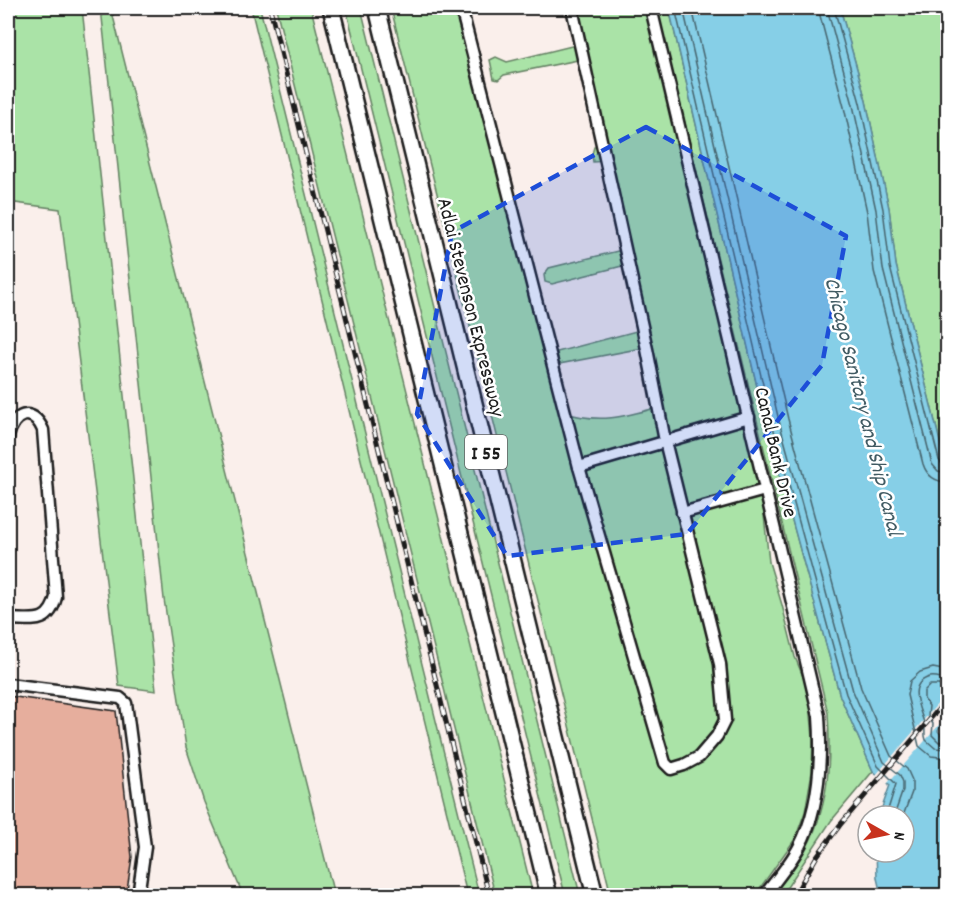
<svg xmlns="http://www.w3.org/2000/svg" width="955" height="903" font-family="Dekko,sans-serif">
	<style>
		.green { fill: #aae3a7; stroke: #638062; stroke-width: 1.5 }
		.water { fill: #86cfe7; stroke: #5c8796; stroke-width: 1.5 }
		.pier { fill: #faefeb }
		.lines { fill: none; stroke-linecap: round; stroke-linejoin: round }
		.shore { stroke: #46646d; stroke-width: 1.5 }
		.building { fill: #e6ae9d; stroke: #1c1c1c; stroke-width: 1.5 }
		.minor-casing { stroke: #1c1c1c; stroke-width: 15 }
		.highway-casing { stroke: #1c1c1c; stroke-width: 20 }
		.minor { stroke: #fff; stroke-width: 10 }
		.highway { stroke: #fff; stroke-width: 15 }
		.rail-casing { stroke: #1c1c1c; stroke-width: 5 }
		.rail { stroke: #fff; stroke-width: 3; stroke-dasharray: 9; stroke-linecap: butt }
		.marked { fill: #1d4ed8; fill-opacity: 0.2; stroke: #1d4ed8; stroke-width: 4.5; stroke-dasharray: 12 8; stroke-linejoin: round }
		.labels { text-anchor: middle; stroke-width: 5; stroke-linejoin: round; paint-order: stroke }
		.shield { fill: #fff; stroke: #606060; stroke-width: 1.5 }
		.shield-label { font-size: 20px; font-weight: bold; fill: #1c1c1c }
		.street-label { font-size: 21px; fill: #1c1c1c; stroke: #fff }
		.water-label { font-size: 22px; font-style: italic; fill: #415b63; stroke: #fff }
	</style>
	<rect width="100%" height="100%" fill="#faefeb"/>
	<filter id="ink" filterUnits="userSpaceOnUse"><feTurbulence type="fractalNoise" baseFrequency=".0167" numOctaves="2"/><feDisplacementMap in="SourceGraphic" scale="12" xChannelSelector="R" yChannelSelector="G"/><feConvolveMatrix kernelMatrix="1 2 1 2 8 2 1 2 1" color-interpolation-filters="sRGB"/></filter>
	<g filter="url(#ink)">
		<!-- green -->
		<g class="green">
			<path d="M 8,8 L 82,8 L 156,691 L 119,686 L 60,209 L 8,202 Z"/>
			<path d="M 101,8 L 111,8 L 334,895 L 243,895 L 204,802 L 186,747 L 164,599 Z"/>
			<path d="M 251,8 L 260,8 L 479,895 L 467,895 Z"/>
			<path d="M 276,8 L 311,8 L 533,895 L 495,895 Z"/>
			<path d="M 346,8 L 361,8 L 580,895 L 565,895 Z"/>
			<path d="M 391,8 L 454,8 L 468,60 L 479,64 L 497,160 L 508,170 L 563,412 C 599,424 624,417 659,407 L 648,347 L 559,364 L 557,352 L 644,329 L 630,264 L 552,284 L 545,282 L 544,275 L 549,268 L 626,249 L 606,161 L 593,162 L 592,154 L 594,147 L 604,144 L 583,59 L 504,75 L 498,80 L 494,79 L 490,60 L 496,57 L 507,62 L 580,44 L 572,8 L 645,8 L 760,478 L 769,562 L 782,605 L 795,657 L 809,691 L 813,738 L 812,772 L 805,812 L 795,839 L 755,895 L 611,895 Z"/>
			<path d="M 657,8 L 669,8 L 766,425 L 840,696 L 873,771 L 831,821 L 782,895 L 772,895 C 782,882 795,869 803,854 C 829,810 831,763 828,713 Z"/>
			<path d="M 840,8 L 947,8 L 947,470 L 896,265 L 889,208 L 866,101 Z"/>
		</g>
		<!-- water -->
		<path class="water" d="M 669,8 L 840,8 L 866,101 L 889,208 L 896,265 L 947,470 L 948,729 L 941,726 L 938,731 L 942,736 L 947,733 L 947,895 L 881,895 L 877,878 L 876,852 L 904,852 L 904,816 L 879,816 L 890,785 L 873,771 L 840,696 L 766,425 Z"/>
		<!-- pier -->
		<path class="pier" d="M 947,693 L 947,716 L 887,784 L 876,775 Z"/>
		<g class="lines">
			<!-- shore -->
			<g class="shore">
				<path d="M 675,8 L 772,423 L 846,694 L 878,766 L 896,784 L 886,816"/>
				<path d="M 683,8 L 779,421 L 853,691 L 884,762 L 900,775 L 903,782 L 903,790 L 894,816"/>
				<path d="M 692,8 L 788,419 L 861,688 L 891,756 L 907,769 L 912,780 L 912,792 L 903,816"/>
				<path d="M 818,8 L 844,107 L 867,212 L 874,271 L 923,464 C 927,476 935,482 948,482"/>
				<path d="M 827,8 L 853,105 L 876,210 L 883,269 L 932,464 L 938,471 L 948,473"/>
				<path d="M 834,8 L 860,103 L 883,209 L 890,267 L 939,460 L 942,464 L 948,465"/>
				<path d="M 948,671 L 933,668 L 920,672 L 910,681 L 907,695 L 919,746 L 931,756 L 948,758"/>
				<path d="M 948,682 C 942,678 937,676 930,677 C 904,684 922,712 925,726 C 925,732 924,735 926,740 L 935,748 L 948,749"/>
				<path d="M 948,702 L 944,690 L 939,685 L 930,685 L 924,691 L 924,699 L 929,706 L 928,716 L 933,724 L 932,735 L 939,742 L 948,741"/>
			</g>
		</g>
		<!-- building -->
		<path class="building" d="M 8,696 L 116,711 L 132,857 L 126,896 L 8,896 Z"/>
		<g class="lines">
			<!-- minor casing -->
			<g class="minor-casing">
				<g id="minor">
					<path d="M 461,8 L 579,467 L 665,763 L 671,769 L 684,765 L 699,757 L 717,736 L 725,720 L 720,664 L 665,441 L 647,349 L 572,8"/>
					<path d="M 651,8 L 819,716 C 822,759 820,808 799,847 C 790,864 776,880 764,896"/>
					<path d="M 8,437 C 13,414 32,405 43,430 L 56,597 C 49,626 32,619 8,619"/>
					<path d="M 579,467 L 749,417"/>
					<path d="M 682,513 L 765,490"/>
					<path d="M 8,684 L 120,698 L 126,703 L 145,847 L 138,896"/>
				</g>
			</g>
			<!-- highway casing -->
			<g class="highway-casing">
				<g id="highway">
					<path d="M 331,8 L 549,896"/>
					<path d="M 377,8 L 595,896"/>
				</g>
			</g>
			<!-- minor -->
			<use href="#minor" class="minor"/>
			<!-- highway -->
			<use href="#highway" class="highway"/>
			<!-- rail casing -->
			<g class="rail-casing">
				<g id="rail">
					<path d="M 270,8 L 489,896"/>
					<path d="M 794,896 L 817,856 L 840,825 L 948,698"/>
				</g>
			</g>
			<!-- rail -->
			<use href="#rail" class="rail"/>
		</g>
	</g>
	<!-- marked area -->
	<path class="marked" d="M 646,127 L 846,236 L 822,365 L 687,534 L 507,556 L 417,414 L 452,232 Z"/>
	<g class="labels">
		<!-- shield labels -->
		<rect class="shield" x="465" y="435" width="42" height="34" rx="4.5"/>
		<g class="shield-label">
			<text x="486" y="459">I 55</text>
		</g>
		<!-- street labels -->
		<g class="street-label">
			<text transform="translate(472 307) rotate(76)" y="7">Adlai Stevenson Expressway</text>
			<text transform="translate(777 452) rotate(77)" y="7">Canal Bank Drive</text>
		</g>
		<!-- water labels -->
		<g class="water-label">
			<text transform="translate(865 406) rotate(76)" y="8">Chicago Sanitary and Ship Canal</text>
		</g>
	</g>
	<!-- margin -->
	<rect width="955" height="903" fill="none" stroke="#fff" stroke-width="30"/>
	<rect x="15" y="15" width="925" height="873" fill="none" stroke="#1c1c1c" stroke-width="2" filter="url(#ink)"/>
	<!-- north arrow -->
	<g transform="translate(886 834) rotate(99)"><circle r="28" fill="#ffffff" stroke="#a4a4a4" stroke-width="1.5"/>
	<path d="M0-4.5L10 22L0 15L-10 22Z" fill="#c8321e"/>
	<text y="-9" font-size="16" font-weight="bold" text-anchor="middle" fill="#1c1c1c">N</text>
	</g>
</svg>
